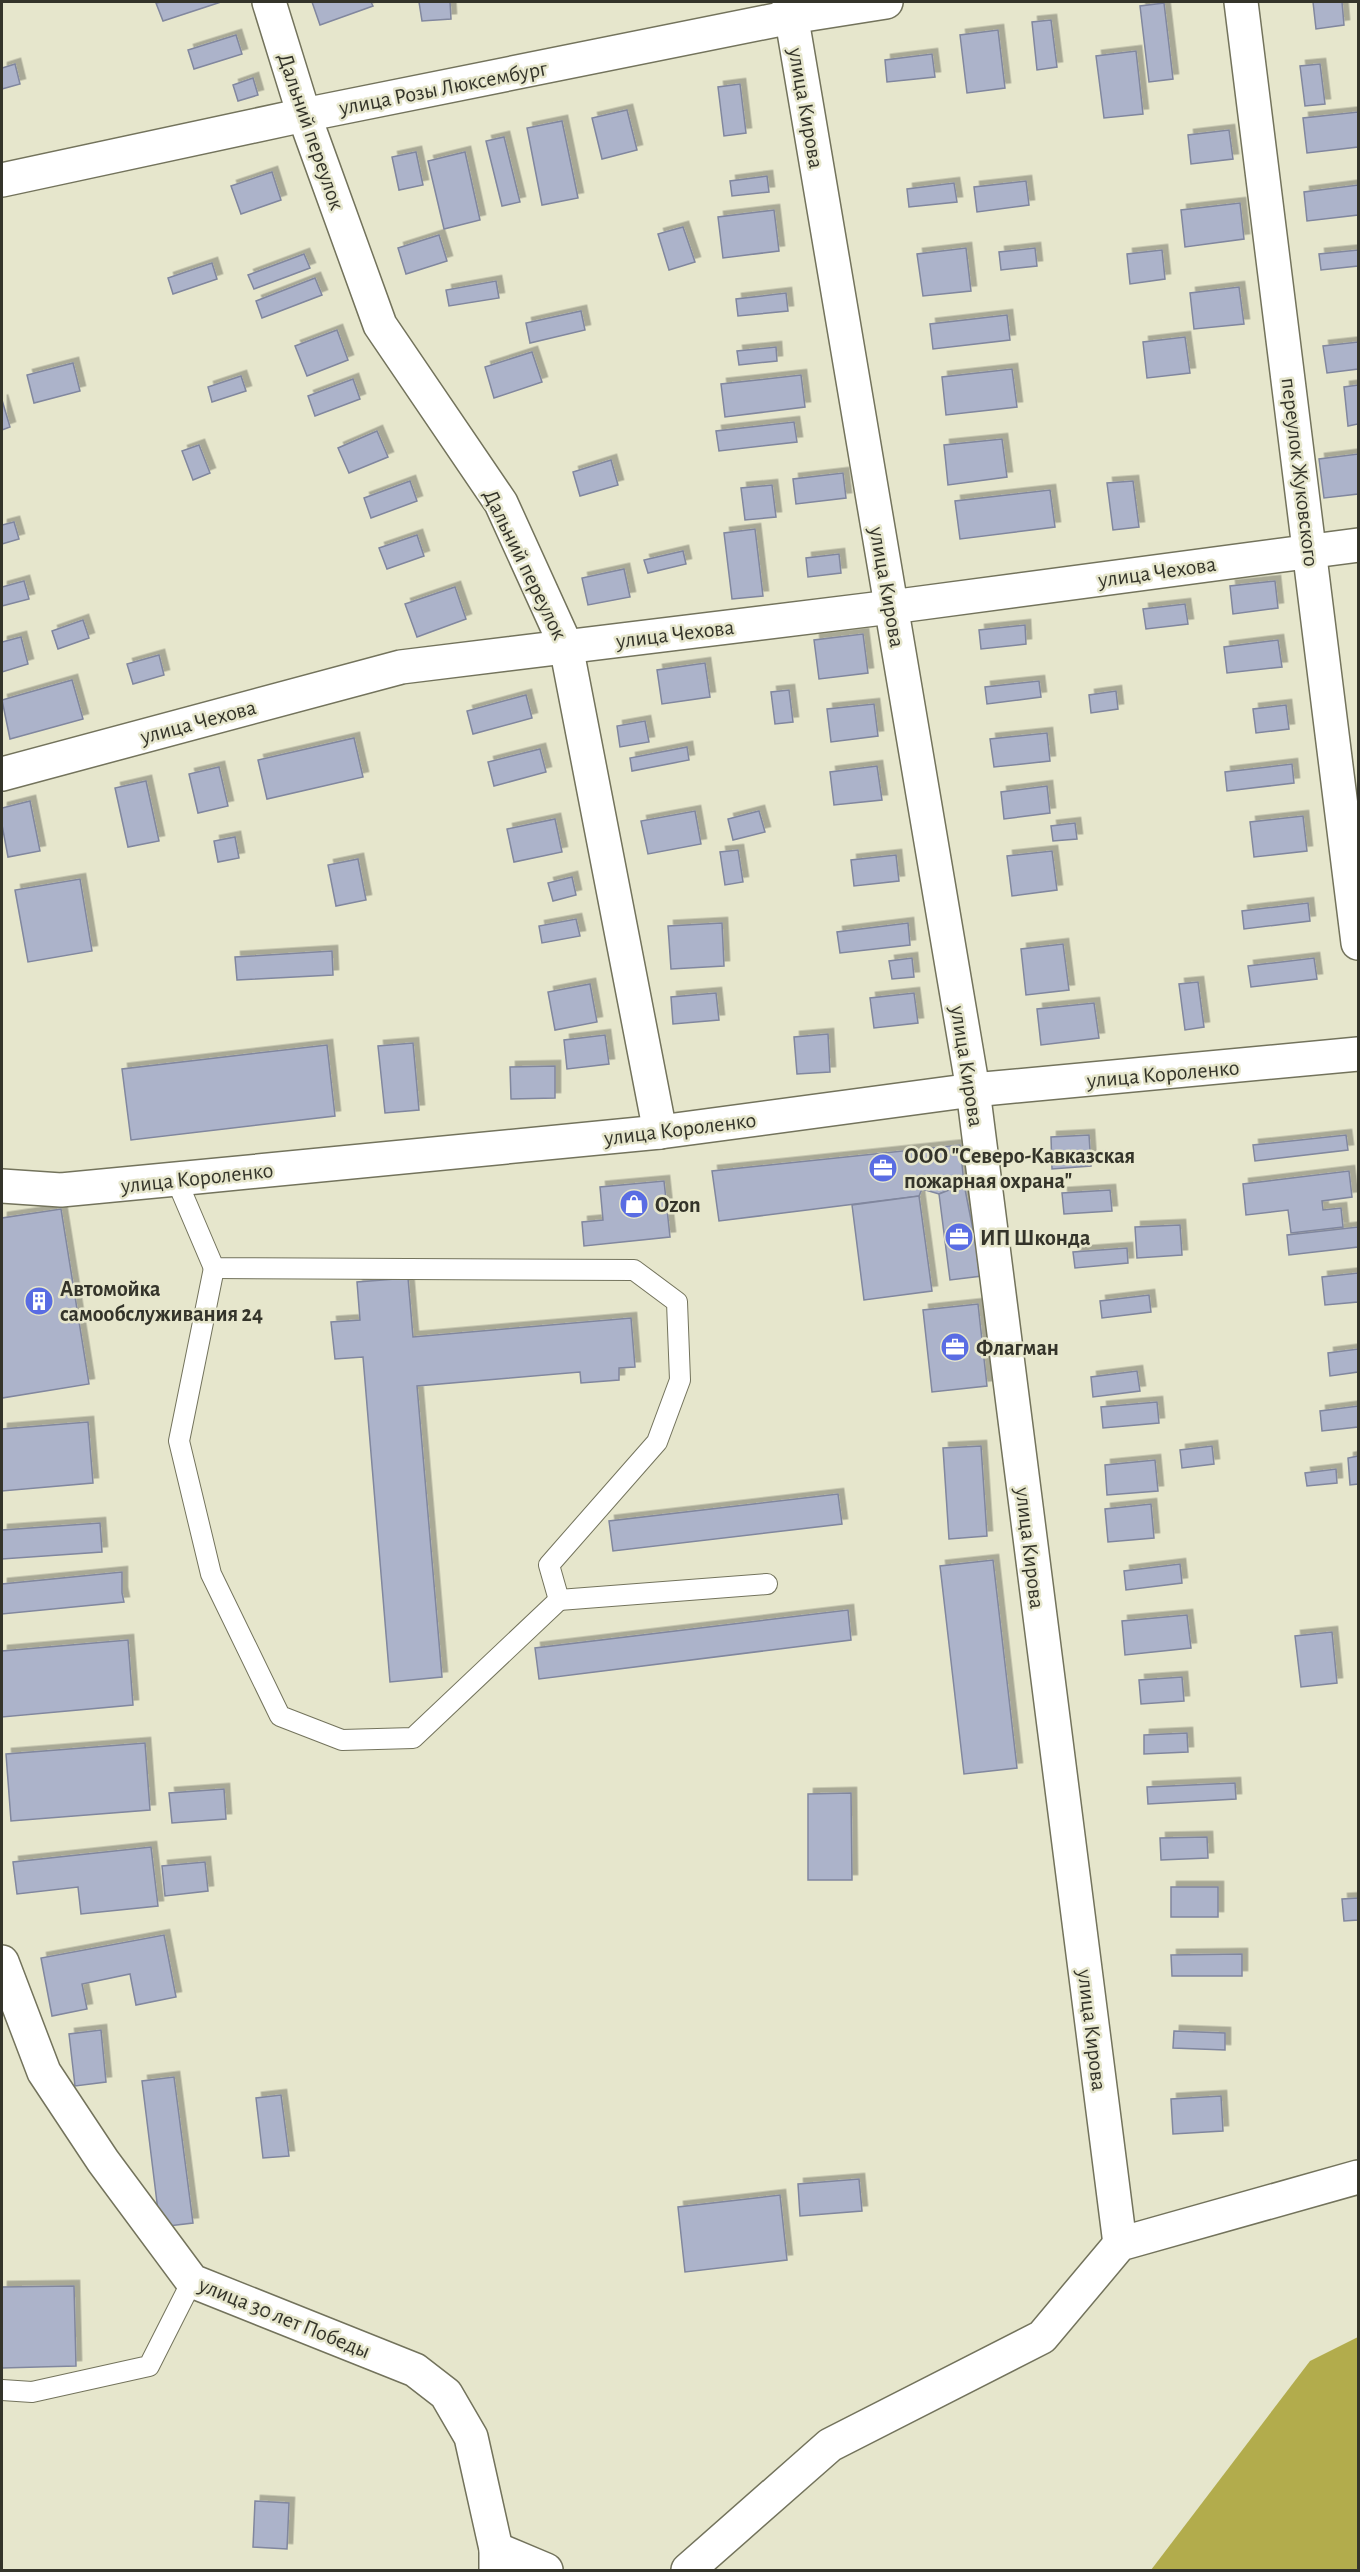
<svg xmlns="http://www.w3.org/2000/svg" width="1360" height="2572" font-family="'Alegreya Sans',sans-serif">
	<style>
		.water { fill: #b2ac4c }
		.building { fill: #acb3ca; stroke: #81879e; stroke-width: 1.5; filter: url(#shadow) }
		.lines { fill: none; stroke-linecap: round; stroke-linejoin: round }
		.lane-casing { stroke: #73735c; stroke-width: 22 }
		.street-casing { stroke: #73735c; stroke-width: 36 }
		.lane { stroke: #fff; stroke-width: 20 }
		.street { stroke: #fff; stroke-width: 33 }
		.labels { text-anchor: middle; stroke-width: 5; stroke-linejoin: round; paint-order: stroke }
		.street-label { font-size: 22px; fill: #34342a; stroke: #e6e6cc }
		.poi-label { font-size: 22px; font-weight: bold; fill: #34342a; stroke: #e6e6cc; text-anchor: start }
	</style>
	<defs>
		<filter id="shadow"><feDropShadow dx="5.5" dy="-5.5" stdDeviation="0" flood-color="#0004"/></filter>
	</defs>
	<rect width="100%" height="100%" fill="#e6e6cc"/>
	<!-- water -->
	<path class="water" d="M 1358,2337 L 1358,2570 L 1151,2570 L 1310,2361 Z"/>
	<!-- building -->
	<g class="building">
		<path d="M 161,2 L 221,2 L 163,21 L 156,3 Z"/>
		<path d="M 312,2 L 371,2 L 373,6 L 320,25 Z"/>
		<path d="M 419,2 L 450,2 L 451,19 L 422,21 Z"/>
		<path d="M 1313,2 L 1342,2 L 1344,25 L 1316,29 Z"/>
		<path d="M 1164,3 L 1173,79 L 1149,82 L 1140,6 Z"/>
		<path d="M 1051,20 L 1057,67 L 1037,70 L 1032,22 Z"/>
		<path d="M 998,30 L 1005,88 L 967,93 L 960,35 Z"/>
		<path d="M 236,35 L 242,54 L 194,69 L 188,50 Z"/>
		<path d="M 1136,51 L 1143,114 L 1104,118 L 1096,56 Z"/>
		<path d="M 932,54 L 935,77 L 887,82 L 885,60 Z"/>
		<path d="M 15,64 L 20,84 L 2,89 L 2,68 Z"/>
		<path d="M 1320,64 L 1325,104 L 1305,106 L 1300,66 Z"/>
		<path d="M 253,78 L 258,95 L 238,101 L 233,85 Z"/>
		<path d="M 740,84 L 746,133 L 724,136 L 718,87 Z"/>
		<path d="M 627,110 L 637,150 L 602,159 L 592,118 Z"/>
		<path d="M 1358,112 L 1358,147 L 1307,153 L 1303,118 Z"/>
		<path d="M 562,121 L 578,198 L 542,205 L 527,128 Z"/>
		<path d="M 1229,130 L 1233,159 L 1191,164 L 1188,135 Z"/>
		<path d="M 504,137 L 520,202 L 502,206 L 486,141 Z"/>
		<path d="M 416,152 L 423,185 L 399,190 L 392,157 Z"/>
		<path d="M 465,152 L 480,220 L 444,229 L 428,161 Z"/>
		<path d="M 272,172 L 281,200 L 241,214 L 231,186 Z"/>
		<path d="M 767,176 L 769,192 L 732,196 L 730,181 Z"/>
		<path d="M 1026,181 L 1029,205 L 977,212 L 974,187 Z"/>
		<path d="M 954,183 L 957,202 L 909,207 L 907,189 Z"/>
		<path d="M 1358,185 L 1358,215 L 1307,221 L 1304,192 Z"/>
		<path d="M 1240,203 L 1244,239 L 1185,247 L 1181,210 Z"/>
		<path d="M 774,210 L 779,251 L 723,258 L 718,217 Z"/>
		<path d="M 683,227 L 695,262 L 669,270 L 658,234 Z"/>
		<path d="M 439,235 L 447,261 L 406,274 L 398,248 Z"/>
		<path d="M 966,248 L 971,291 L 923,296 L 917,254 Z"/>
		<path d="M 1035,248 L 1037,266 L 1001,270 L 999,252 Z"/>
		<path d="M 1162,250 L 1165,279 L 1130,284 L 1127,254 Z"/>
		<path d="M 1358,250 L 1358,266 L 1321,270 L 1319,254 Z"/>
		<path d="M 304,254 L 310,268 L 254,289 L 248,275 Z"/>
		<path d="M 212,263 L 217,279 L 173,294 L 168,278 Z"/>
		<path d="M 315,278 L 322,295 L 262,318 L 256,301 Z"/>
		<path d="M 496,281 L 499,298 L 449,306 L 446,290 Z"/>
		<path d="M 1239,287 L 1244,324 L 1194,329 L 1190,293 Z"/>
		<path d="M 786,293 L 788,311 L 738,316 L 736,299 Z"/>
		<path d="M 581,311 L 585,330 L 530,343 L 526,323 Z"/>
		<path d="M 1007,315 L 1010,340 L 933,349 L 930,324 Z"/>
		<path d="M 337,330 L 348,360 L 307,376 L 295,346 Z"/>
		<path d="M 1185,337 L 1190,373 L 1147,378 L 1143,342 Z"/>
		<path d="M 1358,342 L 1358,369 L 1327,373 L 1323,346 Z"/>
		<path d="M 776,347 L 777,361 L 739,365 L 737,351 Z"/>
		<path d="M 532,352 L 542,382 L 494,398 L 485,367 Z"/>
		<path d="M 73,363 L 80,391 L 34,403 L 27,375 Z"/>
		<path d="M 1012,369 L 1017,407 L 946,415 L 942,377 Z"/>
		<path d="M 801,375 L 805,407 L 725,417 L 721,384 Z"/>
		<path d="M 241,376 L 246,391 L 212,402 L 208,387 Z"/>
		<path d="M 353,379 L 360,399 L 315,416 L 308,396 Z"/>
		<path d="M 1358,385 L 1358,424 L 1348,426 L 1344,387 Z"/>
		<path d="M 2,400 L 10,427 L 2,430 Z"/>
		<path d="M 794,422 L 797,442 L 719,451 L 716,431 Z"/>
		<path d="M 377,431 L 388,457 L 349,473 L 338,448 Z"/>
		<path d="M 1002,439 L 1007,477 L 948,485 L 944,445 Z"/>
		<path d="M 199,445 L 210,473 L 193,480 L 182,451 Z"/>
		<path d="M 1358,454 L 1358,494 L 1324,498 L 1319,459 Z"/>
		<path d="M 611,460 L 618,485 L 580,496 L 573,472 Z"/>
		<path d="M 843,473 L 846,498 L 796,504 L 793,479 Z"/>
		<path d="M 410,481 L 417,501 L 371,518 L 364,498 Z"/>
		<path d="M 1133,481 L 1139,527 L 1113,530 L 1107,483 Z"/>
		<path d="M 772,485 L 776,517 L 745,520 L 741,488 Z"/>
		<path d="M 1050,490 L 1055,527 L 960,539 L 955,501 Z"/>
		<path d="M 14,522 L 19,539 L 2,544 L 2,525 Z"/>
		<path d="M 755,529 L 763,596 L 732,599 L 724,533 Z"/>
		<path d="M 417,535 L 424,556 L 387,569 L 379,548 Z"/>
		<path d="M 683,551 L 686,564 L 648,573 L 644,560 Z"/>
		<path d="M 839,554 L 841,573 L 808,577 L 806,558 Z"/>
		<path d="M 624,569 L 630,597 L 588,605 L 582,578 Z"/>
		<path d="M 24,581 L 29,599 L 2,606 L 2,587 Z"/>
		<path d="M 1275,581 L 1278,608 L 1233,614 L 1230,586 Z"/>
		<path d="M 455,587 L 466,619 L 417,637 L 405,604 Z"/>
		<path d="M 1185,604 L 1188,624 L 1146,629 L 1143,609 Z"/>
		<path d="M 83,620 L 89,638 L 58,649 L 52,631 Z"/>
		<path d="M 1025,625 L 1026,644 L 981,649 L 979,630 Z"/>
		<path d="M 863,634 L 868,673 L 819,679 L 814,640 Z"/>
		<path d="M 21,637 L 28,664 L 2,672 L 2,642 Z"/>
		<path d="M 1278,640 L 1282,667 L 1227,673 L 1224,647 Z"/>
		<path d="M 159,655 L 164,675 L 133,684 L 127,664 Z"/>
		<path d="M 705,663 L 710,697 L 662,704 L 657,670 Z"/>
		<path d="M 72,680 L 83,719 L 10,739 L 2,700 Z"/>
		<path d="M 1039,681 L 1041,697 L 987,704 L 985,687 Z"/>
		<path d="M 789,690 L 793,722 L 775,724 L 771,692 Z"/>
		<path d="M 1116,691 L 1118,709 L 1091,713 L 1089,695 Z"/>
		<path d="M 526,695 L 532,718 L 473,734 L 467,711 Z"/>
		<path d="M 874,704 L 878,736 L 831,742 L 827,709 Z"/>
		<path d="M 1286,705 L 1289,729 L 1256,733 L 1253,709 Z"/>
		<path d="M 645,721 L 649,742 L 620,747 L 617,726 Z"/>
		<path d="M 1047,733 L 1050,761 L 994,767 L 990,739 Z"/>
		<path d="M 354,738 L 363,777 L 267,799 L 258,760 Z"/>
		<path d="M 687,747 L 689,760 L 632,771 L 630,758 Z"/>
		<path d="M 540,749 L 546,772 L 494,786 L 488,762 Z"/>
		<path d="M 1292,764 L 1294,783 L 1227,791 L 1225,772 Z"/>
		<path d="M 877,766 L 882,800 L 834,805 L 830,772 Z"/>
		<path d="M 219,767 L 228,806 L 198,813 L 189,774 Z"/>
		<path d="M 146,781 L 159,841 L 128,847 L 115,788 Z"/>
		<path d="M 1047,786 L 1050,813 L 1004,819 L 1001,792 Z"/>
		<path d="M 30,801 L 40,851 L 8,857 L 2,825 L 2,808 Z"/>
		<path d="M 695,811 L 701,844 L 648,854 L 641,821 Z"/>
		<path d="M 759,811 L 765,832 L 733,840 L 728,819 Z"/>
		<path d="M 1303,816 L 1307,851 L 1254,857 L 1250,822 Z"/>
		<path d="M 555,819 L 562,852 L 514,862 L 507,829 Z"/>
		<path d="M 1075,823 L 1077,839 L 1053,841 L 1051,826 Z"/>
		<path d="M 235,837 L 239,858 L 218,862 L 214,841 Z"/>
		<path d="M 738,850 L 743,882 L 725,885 L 720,852 Z"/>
		<path d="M 1052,851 L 1057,890 L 1012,896 L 1007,856 Z"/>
		<path d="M 896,855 L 899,881 L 854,886 L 851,860 Z"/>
		<path d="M 358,859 L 366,900 L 336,906 L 328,865 Z"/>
		<path d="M 572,877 L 576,895 L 553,901 L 548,883 Z"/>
		<path d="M 80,879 L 92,951 L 28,962 L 15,890 Z"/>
		<path d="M 1308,903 L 1310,921 L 1244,929 L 1242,911 Z"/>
		<path d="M 576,919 L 580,936 L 542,943 L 539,926 Z"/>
		<path d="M 722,923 L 724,966 L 671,969 L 668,926 Z"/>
		<path d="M 908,923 L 910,945 L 840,953 L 837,932 Z"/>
		<path d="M 1063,944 L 1069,990 L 1026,995 L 1021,949 Z"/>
		<path d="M 332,951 L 333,975 L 237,980 L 235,957 Z"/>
		<path d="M 912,958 L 914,977 L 892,979 L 889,961 Z"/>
		<path d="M 1314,958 L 1317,979 L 1251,987 L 1248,966 Z"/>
		<path d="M 1198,982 L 1204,1027 L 1185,1030 L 1179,984 Z"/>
		<path d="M 590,984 L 597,1022 L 555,1030 L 548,992 Z"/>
		<path d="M 716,993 L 719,1020 L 673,1024 L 671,997 Z"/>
		<path d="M 914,993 L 918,1023 L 874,1028 L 870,998 Z"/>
		<path d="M 1094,1003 L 1099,1038 L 1041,1045 L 1037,1009 Z"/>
		<path d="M 828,1034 L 830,1072 L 797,1074 L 794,1037 Z"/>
		<path d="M 605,1035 L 609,1064 L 567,1069 L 564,1040 Z"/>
		<path d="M 413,1043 L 419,1110 L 385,1113 L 378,1046 Z"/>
		<path d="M 327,1045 L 335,1116 L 131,1140 L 122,1069 Z"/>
		<path d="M 555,1066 L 555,1098 L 511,1099 L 510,1067 Z"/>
		<path d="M 1089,1135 L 1091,1166 L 1052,1169 L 1051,1137 Z"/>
		<path d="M 1346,1135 L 1348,1150 L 1255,1161 L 1253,1145 Z"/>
		<path d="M 960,1145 L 964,1184 L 939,1194 L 922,1189 L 919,1196 L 719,1221 L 712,1171 Z"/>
		<path d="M 1349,1171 L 1352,1197 L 1322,1201 L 1323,1210 L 1341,1208 L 1343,1227 L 1291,1233 L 1288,1210 L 1246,1215 L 1243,1184 Z"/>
		<path d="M 664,1181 L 670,1237 L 584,1246 L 582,1222 L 603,1220 L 600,1187 Z"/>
		<path d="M 964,1184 L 982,1276 L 950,1280 L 939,1194 Z"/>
		<path d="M 1110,1190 L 1112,1211 L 1064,1214 L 1062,1193 Z"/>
		<path d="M 919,1196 L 932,1291 L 864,1300 L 852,1205 Z"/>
		<path d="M 61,1209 L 89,1384 L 2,1398 L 2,1218 Z"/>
		<path d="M 1180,1225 L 1182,1255 L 1137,1258 L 1135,1227 Z"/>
		<path d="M 1358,1227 L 1358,1247 L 1289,1255 L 1287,1235 Z"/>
		<path d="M 1127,1248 L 1128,1263 L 1075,1268 L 1073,1252 Z"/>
		<path d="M 1358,1273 L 1358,1302 L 1325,1305 L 1322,1277 Z"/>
		<path d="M 408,1278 L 413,1337 L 631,1318 L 635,1367 L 619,1368 L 619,1380 L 581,1383 L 580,1372 L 417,1386 L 442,1677 L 390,1682 L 363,1357 L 335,1359 L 331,1322 L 360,1320 L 357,1282 Z"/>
		<path d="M 1149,1295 L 1151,1312 L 1102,1318 L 1100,1301 Z"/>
		<path d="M 978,1304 L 987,1386 L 932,1392 L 923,1310 Z"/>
		<path d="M 1358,1349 L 1358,1372 L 1330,1376 L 1328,1353 Z"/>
		<path d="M 1137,1371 L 1140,1391 L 1093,1397 L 1091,1377 Z"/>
		<path d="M 1157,1402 L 1159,1423 L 1103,1428 L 1101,1407 Z"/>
		<path d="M 1358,1406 L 1358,1427 L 1322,1431 L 1320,1411 Z"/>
		<path d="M 88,1422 L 93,1483 L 2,1491 L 2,1429 Z"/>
		<path d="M 981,1446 L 987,1536 L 949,1539 L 943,1448 Z"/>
		<path d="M 1212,1446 L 1214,1464 L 1182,1468 L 1180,1450 Z"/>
		<path d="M 1358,1456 L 1358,1484 L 1350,1485 L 1348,1458 Z"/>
		<path d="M 1155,1460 L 1158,1491 L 1107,1495 L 1105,1465 Z"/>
		<path d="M 1336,1469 L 1337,1483 L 1307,1486 L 1305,1473 Z"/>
		<path d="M 838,1494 L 842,1524 L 613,1551 L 609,1521 Z"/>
		<path d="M 1151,1504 L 1154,1538 L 1108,1542 L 1105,1509 Z"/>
		<path d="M 100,1523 L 102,1552 L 2,1559 L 2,1530 Z"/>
		<path d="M 993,1560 L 1017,1768 L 964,1774 L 940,1566 Z"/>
		<path d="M 1180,1564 L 1182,1583 L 1126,1590 L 1124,1571 Z"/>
		<path d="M 122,1572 L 122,1593 L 124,1602 L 2,1614 L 2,1584 Z"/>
		<path d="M 848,1610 L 851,1640 L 539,1679 L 535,1648 Z"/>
		<path d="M 1187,1615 L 1191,1648 L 1125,1655 L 1122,1621 Z"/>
		<path d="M 1332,1632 L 1337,1683 L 1301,1687 L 1295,1636 Z"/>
		<path d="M 128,1640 L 133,1705 L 2,1717 L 2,1651 Z"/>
		<path d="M 1182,1677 L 1184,1701 L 1141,1704 L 1139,1680 Z"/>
		<path d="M 1187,1733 L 1188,1752 L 1144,1754 L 1144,1735 Z"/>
		<path d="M 145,1743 L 150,1810 L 11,1821 L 6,1754 Z"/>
		<path d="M 1235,1783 L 1236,1799 L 1148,1804 L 1147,1787 Z"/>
		<path d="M 224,1789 L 226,1819 L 172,1823 L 169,1793 Z"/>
		<path d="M 851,1793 L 852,1880 L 808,1880 L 808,1794 Z"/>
		<path d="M 1207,1837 L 1208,1858 L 1161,1860 L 1160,1838 Z"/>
		<path d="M 151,1847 L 158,1906 L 81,1914 L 78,1887 L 17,1894 L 13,1862 Z"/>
		<path d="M 205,1862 L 208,1891 L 165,1896 L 162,1866 Z"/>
		<rect x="1171" y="1887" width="47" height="30"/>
		<path d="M 1358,1898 L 1358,1920 L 1344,1921 L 1342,1899 Z"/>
		<path d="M 164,1935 L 176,1997 L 136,2005 L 130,1974 L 82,1984 L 87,2009 L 52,2016 L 41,1958 Z"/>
		<path d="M 1242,1954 L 1242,1976 L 1172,1976 L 1171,1955 Z"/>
		<path d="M 101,2030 L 106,2082 L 75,2086 L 69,2034 Z"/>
		<path d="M 1174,2031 L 1225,2033 L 1225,2050 L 1173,2048 Z"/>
		<path d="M 174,2077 L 193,2223 L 160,2227 L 142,2081 Z"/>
		<path d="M 281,2095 L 289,2156 L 263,2158 L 256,2098 Z"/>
		<path d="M 1221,2096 L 1223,2131 L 1173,2134 L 1171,2099 Z"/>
		<path d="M 859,2179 L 862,2211 L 800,2216 L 798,2184 Z"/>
		<path d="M 780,2195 L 787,2260 L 685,2272 L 678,2207 Z"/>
		<path d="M 74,2286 L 76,2366 L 2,2368 L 2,2287 Z"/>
		<path d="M 255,2501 L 289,2503 L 287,2549 L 253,2547 Z"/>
	</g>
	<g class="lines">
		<!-- lane casing -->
		<g class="lane-casing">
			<g id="lane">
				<path d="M 176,1179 L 214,1268 L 634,1270 L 677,1302 L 680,1380 L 657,1442 L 549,1565 L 559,1600 L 767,1584"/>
				<path d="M 214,1268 L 179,1441 L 211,1574 L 280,1716 L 342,1740 L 413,1738 L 559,1600"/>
				<path d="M 2,2390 L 32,2392 L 149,2366 L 192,2281"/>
			</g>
		</g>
		<!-- street casing -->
		<g class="street-casing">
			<g id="street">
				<path d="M 269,2 L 304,115 L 380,325 L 501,503 L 566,646 L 660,1132"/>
				<path d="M 789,2 L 973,1090 L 1120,2244"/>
				<path d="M 1241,2 L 1358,943"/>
				<path d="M 2,180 L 304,115 L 791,17 L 886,2"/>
				<path d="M 2,774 L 401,667 L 891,607 L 1358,545"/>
				<path d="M 2,1186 L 61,1190 L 176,1179 L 660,1132 L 973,1090 L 1358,1054"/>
				<path d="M 2,1962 L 44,2072 L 103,2161 L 192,2281 L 415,2370 L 446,2394 L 471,2437 L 496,2549 L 496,2570"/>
				<path d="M 496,2549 L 546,2570"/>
				<path d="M 688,2570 L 830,2445 L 1042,2337 L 1120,2244 L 1358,2177"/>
			</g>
		</g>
		<!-- lane -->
		<use href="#lane" class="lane"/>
		<!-- street -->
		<use href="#street" class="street"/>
	</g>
	<!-- icons -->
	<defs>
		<g id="office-disc" transform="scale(1.5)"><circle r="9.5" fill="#596ce3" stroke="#e6e6cc"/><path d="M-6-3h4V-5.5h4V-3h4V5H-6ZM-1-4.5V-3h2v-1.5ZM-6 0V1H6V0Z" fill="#fff"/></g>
		<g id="shop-disc" transform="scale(1.5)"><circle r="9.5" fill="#596ce3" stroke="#e6e6cc"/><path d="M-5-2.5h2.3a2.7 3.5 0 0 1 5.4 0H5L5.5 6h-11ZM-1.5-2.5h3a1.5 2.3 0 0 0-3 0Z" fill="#fff"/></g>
		<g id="building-disc" transform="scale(1.5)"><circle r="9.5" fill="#596ce3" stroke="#e6e6cc"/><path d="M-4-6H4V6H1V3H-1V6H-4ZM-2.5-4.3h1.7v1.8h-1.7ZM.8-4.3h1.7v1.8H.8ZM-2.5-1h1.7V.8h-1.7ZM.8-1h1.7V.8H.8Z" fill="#fff"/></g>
	</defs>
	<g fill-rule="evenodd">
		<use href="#office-disc" x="883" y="1168"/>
		<use href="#shop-disc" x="634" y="1204"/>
		<use href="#office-disc" x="959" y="1237"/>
		<use href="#building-disc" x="39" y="1301"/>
		<use href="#office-disc" x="955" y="1347"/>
	</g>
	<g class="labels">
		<!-- street labels -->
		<g class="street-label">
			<text transform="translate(443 87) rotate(-11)" y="8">улица Розы Люксембург</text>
			<text transform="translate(807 108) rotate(80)" y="8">улица Кирова</text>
			<text transform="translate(312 131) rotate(71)" y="8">Дальний переулок</text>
			<text transform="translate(1301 472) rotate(83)" y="8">переулок Жуковского</text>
			<text transform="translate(526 564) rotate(64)" y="8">Дальний переулок</text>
			<text transform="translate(1157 571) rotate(-8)" y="8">улица Чехова</text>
			<text transform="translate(888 587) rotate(80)" y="8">улица Кирова</text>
			<text transform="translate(675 633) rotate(-7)" y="8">улица Чехова</text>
			<text transform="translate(198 721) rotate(-15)" y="8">улица Чехова</text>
			<text transform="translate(968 1066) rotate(81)" y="8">улица Кирова</text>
			<text transform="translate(1163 1073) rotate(-5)" y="8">улица Короленко</text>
			<text transform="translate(680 1128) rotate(-7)" y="8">улица Короленко</text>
			<text transform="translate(197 1177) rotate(-6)" y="8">улица Короленко</text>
			<text transform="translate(1031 1548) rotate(83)" y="8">улица Кирова</text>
			<text transform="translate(1093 2030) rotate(83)" y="8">улица Кирова</text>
			<text transform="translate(285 2317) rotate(22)" y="8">улица 30 лет Победы</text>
		</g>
		<!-- poi labels -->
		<g class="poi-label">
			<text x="904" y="1163">ООО "Северо-Кавказская<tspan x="904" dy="25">пожарная охрана"</tspan></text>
			<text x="655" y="1212">Ozon</text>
			<text x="980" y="1245">ИП Шконда</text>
			<text x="60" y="1296">Автомойка<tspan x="60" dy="25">самообслуживания 24</tspan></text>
			<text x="976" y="1355">Флагман</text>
		</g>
	</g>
	<!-- border -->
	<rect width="1360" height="2572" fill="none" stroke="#34342a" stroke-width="6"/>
</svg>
